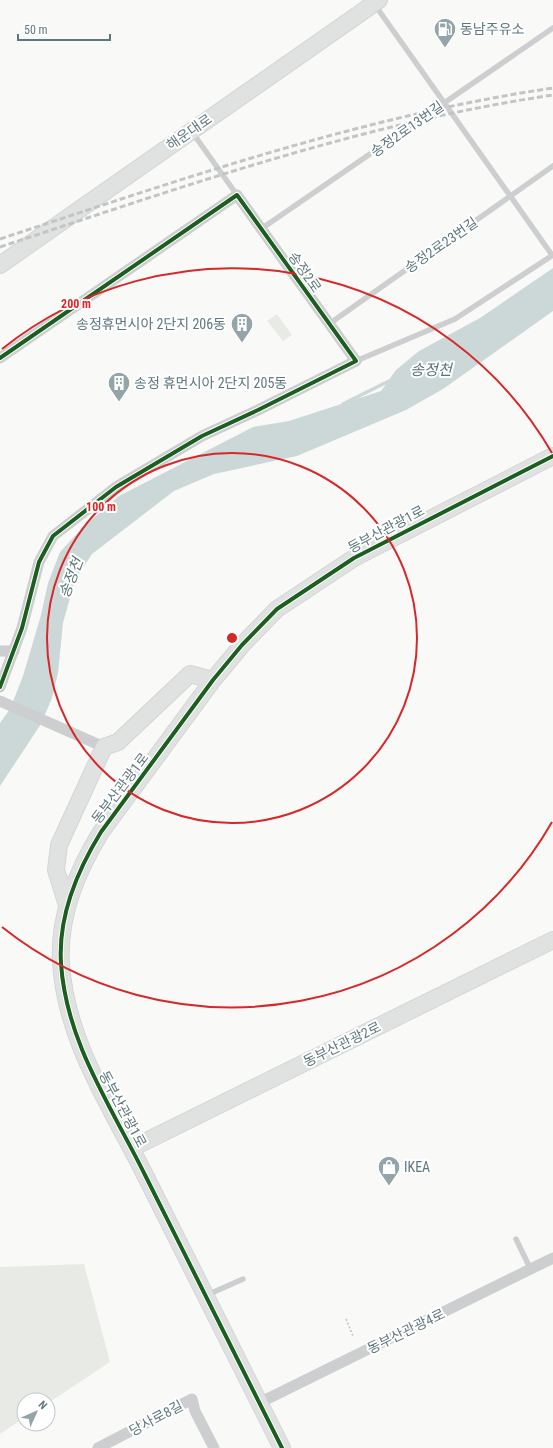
<svg xmlns="http://www.w3.org/2000/svg" width="553" height="1448" font-family="'Roboto Condensed','Noto Sans KR',sans-serif">
	<style>
		.green { fill: #e8ebe5 }
		.water { fill: #ccd8d8 }
		.lines { fill: none; stroke-linecap: round; stroke-linejoin: round }
		.stream { stroke: #ccd8d8; stroke-width: 3.5 }
		.secondary-casing { stroke: #d4d6d6; stroke-width: 18 }
		.path { stroke: #cbcdcd; stroke-width: 2; stroke-dasharray: 2 2; stroke-linecap: butt }
		.lane { stroke: #cdcecf; stroke-width: 5.5 }
		.street { stroke: #cdcecf; stroke-width: 11 }
		.secondary { stroke: #e0e2e2; stroke-width: 16 }
		.rail { stroke: #c3c5c5; stroke-width: 3; stroke-dasharray: 6 3; stroke-linecap: butt }
		.cycleway-casing { stroke: #fff; stroke-width: 6 }
		.cycleway { stroke: #1b5e20; stroke-width: 4 }
		.ring { fill: none; stroke: #d62828; stroke-width: 2 }
		.labels { text-anchor: middle; stroke-width: 4; stroke-linejoin: round; paint-order: stroke }
		.poi-label { font-size: 14px; fill: #5e787f; stroke: #fff; text-anchor: start }
		.street-label { font-size: 14px; fill: #5e787f; stroke: #fff }
		.water-label { font-size: 15px; font-style: italic; fill: #587676; stroke: #fff }
		.centre { fill: #d62828; stroke: #fff; stroke-width: 2 }
		.ring-label { font-size: 12px; text-anchor: middle; font-weight: bold; fill: #d62828; stroke: #fff; stroke-width: 4; stroke-linejoin: round; paint-order: stroke }
	</style>
	<rect width="100%" height="100%" fill="#f9f9f8"/>
	<!-- green -->
	<g class="green">
		<path d="M 277,314 L 292,335 L 283,341 L 267,321 Z"/>
		<path d="M 84,1264 L 110,1362 L 48,1403 L 48,1400 L 24,1400 L 24,1418 L 0,1434 L 0,1267 Z"/>
	</g>
	<!-- water -->
	<path class="water" d="M 553,268 L 553,311 L 443,389 L 406,410 L 297,456 L 214,474 L 174,491 L 92,554 L 75,580 L 63,623 L 58,673 L 52,698 L 41,724 L 0,786 L 0,723 L 10,709 L 23,676 L 41,615 L 48,583 L 60,552 L 84,526 L 119,496 L 253,427 L 289,421 L 381,391 L 396,370 L 419,351 L 480,318 Z"/>
	<g class="lines">
		<!-- stream -->
		<path class="stream" d="M 343,404 L 391,380"/>
		<!-- secondary casing -->
		<g class="secondary-casing">
			<g id="secondary">
				<path d="M 0,265 L 379,0"/>
				<path d="M 67,905 L 56,870 L 59,845 L 104,747 L 118,742 L 190,674 L 213,680"/>
				<path d="M 132,1148 L 553,940"/>
				<path d="M 282,1448 C 236,1358 191,1266 145,1175 C 111,1106 66,1042 61,963 C 58,916 77,871 101,832 L 213,680 L 242,645 L 277,609 L 354,558 L 553,456"/>
			</g>
		</g>
		<!-- path -->
		<path class="path" d="M 346,1319 L 353,1336"/>
		<!-- lane -->
		<g class="lane">
			<path d="M 375,5 L 552,255"/>
			<path d="M 192,132 L 237,195"/>
			<path d="M 261,229 L 553,28"/>
			<path d="M 329,324 L 553,166"/>
			<path d="M 356,361 L 455,319 L 553,255"/>
			<path d="M 516,1239 L 531,1270"/>
			<path d="M 207,1295 L 243,1279"/>
		</g>
		<!-- street -->
		<g class="street">
			<path d="M 0,358 L 237,195 L 356,361 L 258,410 L 202,436 L 116,487 L 53,536 L 39,562 L 22,628 L 0,687"/>
			<path d="M 0,651 L 14,651"/>
			<path d="M 0,701 L 104,747"/>
			<path d="M 259,1403 L 553,1258"/>
			<path d="M 98,1448 L 192,1399 L 195,1411 L 214,1448"/>
		</g>
		<!-- secondary -->
		<use href="#secondary" class="secondary"/>
		<!-- rail -->
		<g class="rail">
			<path d="M 0,239 C 182,179 363,116 553,88"/>
			<path d="M 0,247 C 182,187 363,123 553,95"/>
		</g>
		<!-- cycleway casing -->
		<g class="cycleway-casing">
			<g id="cycleway">
				<path d="M 0,358 L 237,195 L 356,361 L 258,410 L 202,436 L 116,487 L 53,536 L 39,562 L 22,628 L 0,687"/>
				<path d="M 282,1448 C 236,1358 191,1266 145,1175 C 111,1106 66,1042 61,963 C 58,916 77,871 101,832 L 213,680 L 242,645 L 277,609 L 354,558 L 553,456"/>
			</g>
		</g>
		<!-- cycleway -->
		<use href="#cycleway" class="cycleway"/>
	</g>
	<!-- distance rings -->
	<g class="ring">
		<circle cx="232" cy="638" r="185"/>
		<path d="M552 822A369 369 0 0 1 2 927M2 349A369 369 0 0 1 552 453"/>
	</g>
	<!-- icons -->
	<defs>
		<g id="fuel-pin" transform="scale(1.15)"><path d="M0 17L-7.5 6A9.5 9.5 0 1 1 7.5 6Z" fill="#94a5a9" stroke="#fff"/><path d="M-5.5-6h7V0h2V4h1.3V-2.5L3-4.5l.8-.8L6-3V5H2.5V1h-1V6h-7ZM-4.2-4.7v3.2H.2V-4.7Z" fill="#fff"/></g>
		<g id="building-pin" transform="scale(1.15)"><path d="M0 17L-7.5 6A9.5 9.5 0 1 1 7.5 6Z" fill="#94a5a9" stroke="#fff"/><path d="M-4-6H4V6H1V3H-1V6H-4ZM-2.5-4.3h1.7v1.8h-1.7ZM.8-4.3h1.7v1.8H.8ZM-2.5-1h1.7V.8h-1.7ZM.8-1h1.7V.8H.8Z" fill="#fff"/></g>
		<g id="shop-pin" transform="scale(1.15)"><path d="M0 17L-7.5 6A9.5 9.5 0 1 1 7.5 6Z" fill="#94a5a9" stroke="#fff"/><path d="M-5-2.5h2.3a2.7 3.5 0 0 1 5.4 0H5L5.5 6h-11ZM-1.5-2.5h3a1.5 2.3 0 0 0-3 0Z" fill="#fff"/></g>
	</defs>
	<g fill-rule="evenodd">
		<use href="#fuel-pin" x="445" y="29"/>
		<use href="#building-pin" x="242" y="324"/>
		<use href="#building-pin" x="119" y="383"/>
		<use href="#shop-pin" x="389" y="1167"/>
	</g>
	<g class="labels">
		<!-- poi labels -->
		<g class="poi-label">
			<text x="460" y="34">동남주유소</text>
			<text x="226" y="329" text-anchor="end">송정휴먼시아 2단지 206동</text>
			<text x="134" y="388">송정 휴먼시아 2단지 205동</text>
			<text x="404" y="1172">IKEA</text>
		</g>
		<!-- street labels -->
		<g class="street-label">
			<text transform="translate(407 129) rotate(-35)" y="5">송정2로13번길</text>
			<text transform="translate(189 132) rotate(-35)" y="5">해운대로</text>
			<text transform="translate(441 245) rotate(-35)" y="5">송정2로23번길</text>
			<text transform="translate(305 272) rotate(55)" y="5">송정2로</text>
			<text transform="translate(386 529) rotate(-28)" y="5">동부산관광1로</text>
			<text transform="translate(120 788) rotate(-53)" y="5">동부산관광1로</text>
			<text transform="translate(342 1044) rotate(-26)" y="5">동부산관광2로</text>
			<text transform="translate(123 1109) rotate(62)" y="5">동부산관광1로</text>
			<text transform="translate(406 1331) rotate(-26)" y="5">동부산관광4로</text>
			<text transform="translate(156 1418) rotate(-28)" y="5">당사로8길</text>
		</g>
		<!-- water labels -->
		<g class="water-label">
			<text x="431" y="375">송정천</text>
			<text transform="translate(71 578) rotate(-69)" y="5">송정천</text>
		</g>
	</g>
	<circle cx="232" cy="638" r="6" class="centre"/>
	<g class="ring-label">
		<text x="76" y="308">200 m</text>
		<text x="101" y="511">100 m</text>
	</g>
	<!-- north arrow -->
	<g transform="translate(36 1412) rotate(45)"><circle r="19" fill="#ffffff" stroke="#bfc9cc"/>
	<path d="M0-3L7 15L0 10L-7 15Z" fill="#94a5a9"/>
	<text y="-6" font-size="11" font-weight="bold" text-anchor="middle" fill="#5e787f">N</text>
	</g>
	<!-- scale -->
	<path d="M18 34v6h92v-6" fill="none" stroke="#5e787f" stroke-width="2"/>
	<text x="24" y="34" font-size="12" fill="#5e787f" stroke="#ffffff" stroke-width="3" paint-order="stroke">50 m</text>
</svg>
